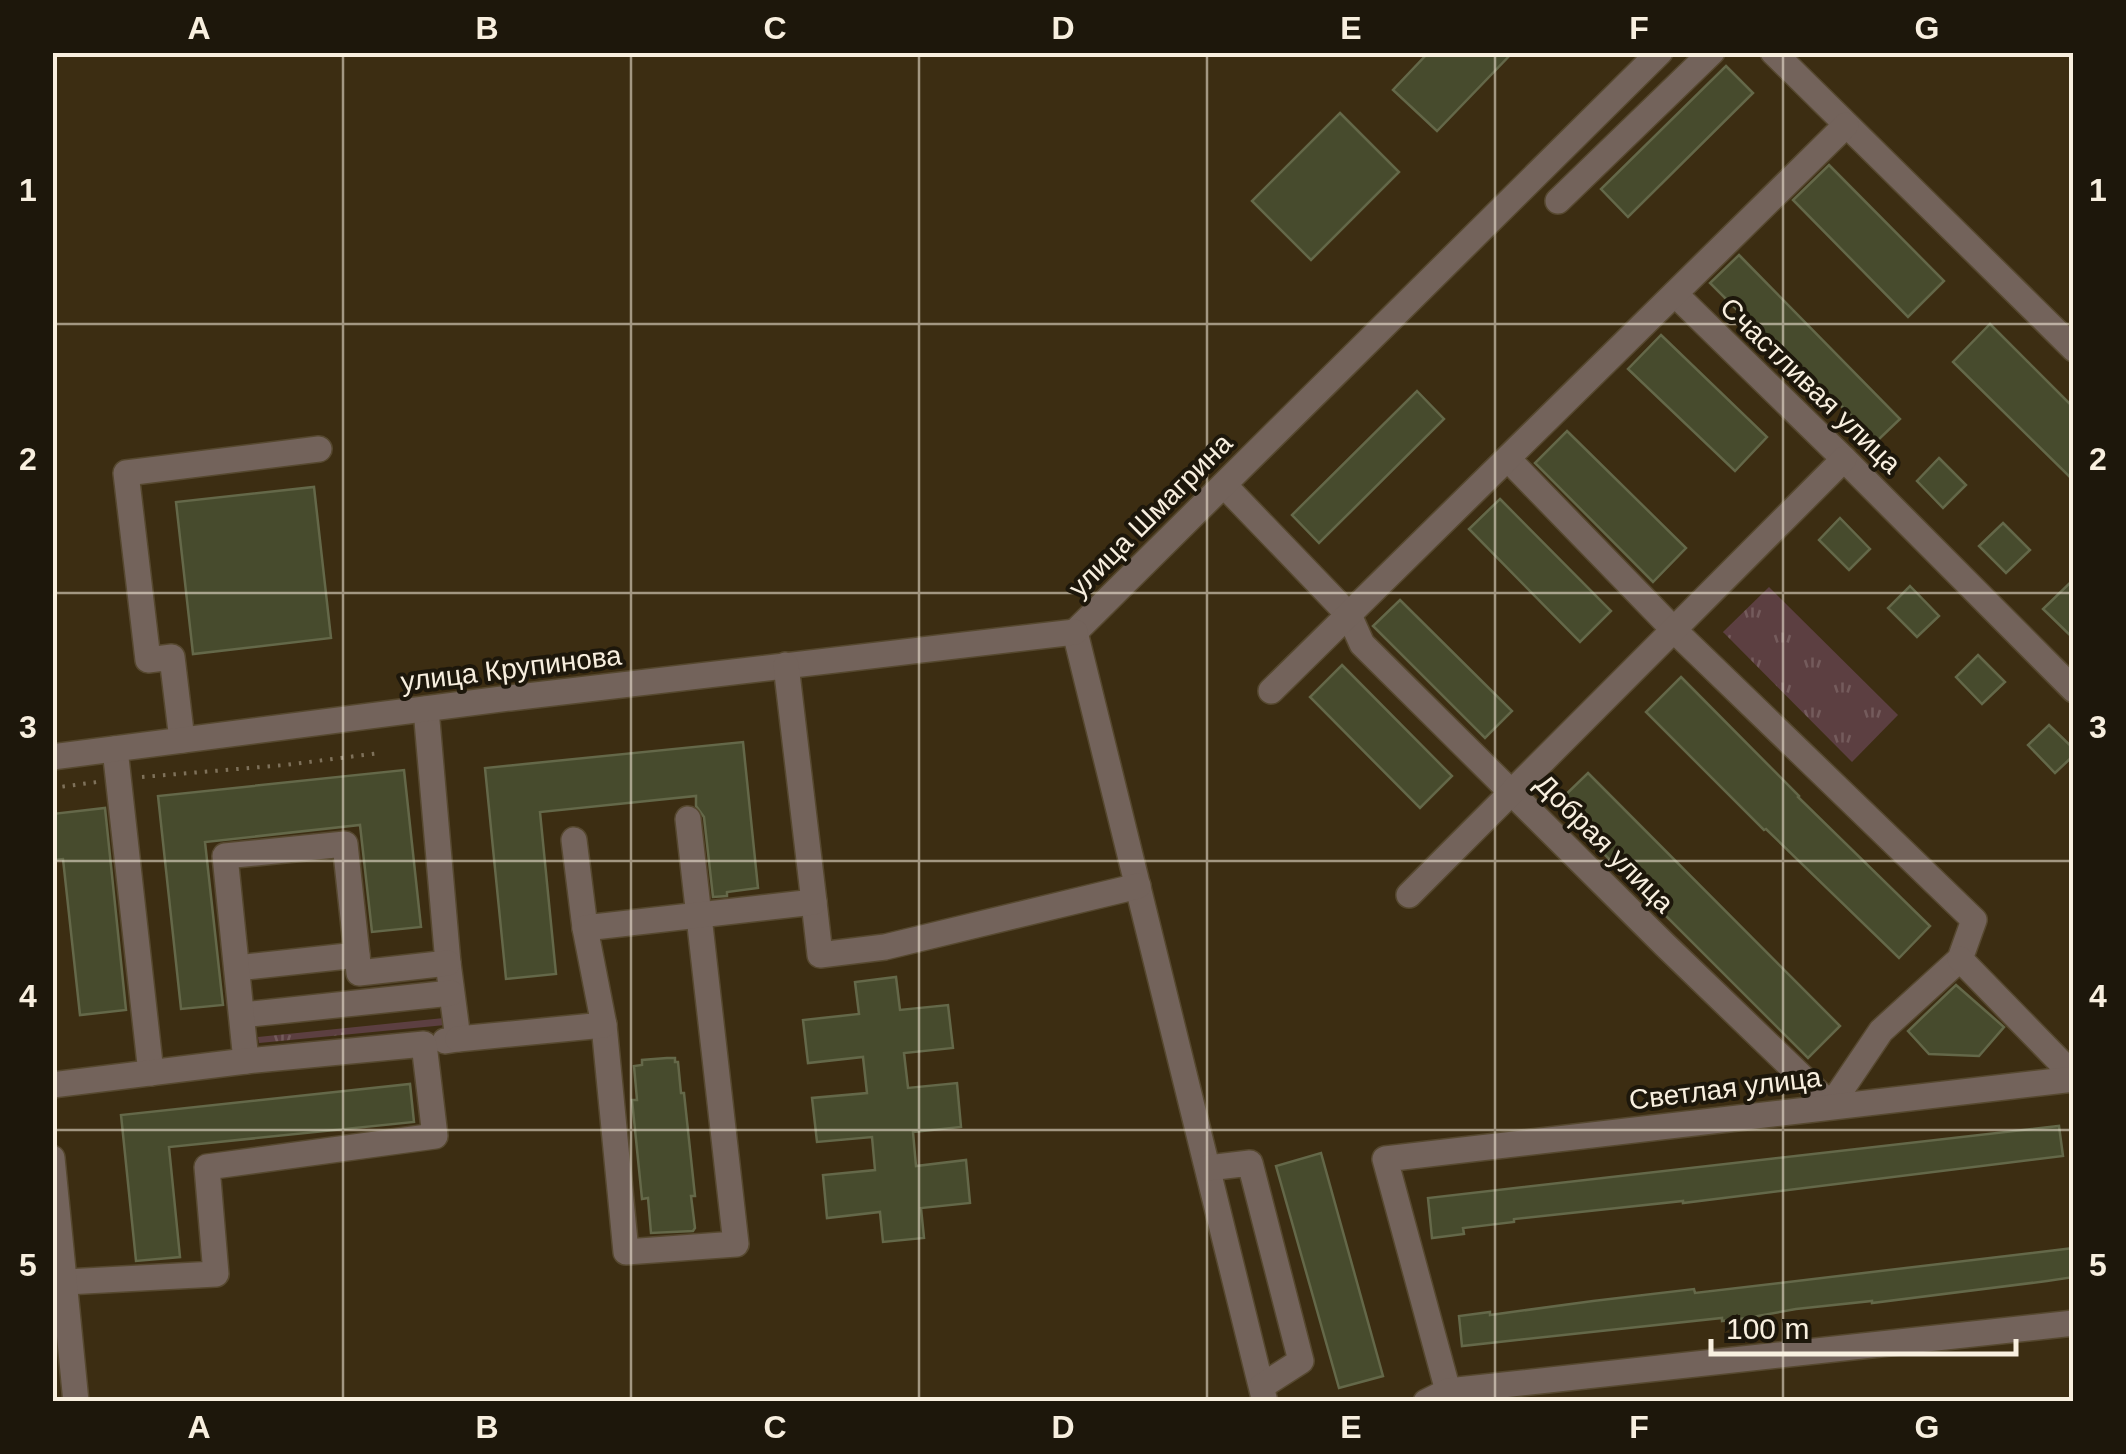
<svg xmlns="http://www.w3.org/2000/svg" width="2126" height="1454" font-family="Arial,sans-serif">
	<style>
		.grass { fill: url(#grass-tufts) }
		.building { fill: #474b2d; stroke: #646849; stroke-width: 2.5 }
		.lines { fill: none; stroke-linecap: round; stroke-linejoin: round }
		.minor-casing { stroke: #56482f; stroke-width: 28 }
		.path { stroke: #7e715a; stroke-width: 4; stroke-dasharray: 2.5 8; stroke-linecap: butt }
		.minor { stroke: #73635b; stroke-width: 25 }
		.grid { fill: none; stroke: #f8efdf; stroke-width: 2.5; stroke-opacity: 0.55 }
		.labels { text-anchor: middle; stroke-width: 8; stroke-linejoin: round; paint-order: stroke }
		.street-label { font-size: 28px; fill: #f8efdf; stroke: #1d170b }
		.neatline { fill: none; stroke: #f8efdf; stroke-width: 4 }
		.grid-label { font-size: 32px; text-anchor: middle; font-weight: bold; fill: #f8efdf }
	</style>
	<defs>
		<pattern id="grass-tufts" width="24" height="20" patternUnits="userSpaceOnUse" patternTransform="scale(2.5)"><rect width="24" height="20" fill="#5c3f41"/><path d="M3 7l-1-3M5 7V3M7 7l1-3M15 17l-1-3M17 17v-4M19 17l1-3" fill="none" stroke="#745b5c"/></pattern>
	</defs>
	<rect width="100%" height="100%" fill="#3c2d12"/>
	<!-- grass -->
	<g class="grass">
		<path d="M 1769,587 L 1898,715 L 1852,762 L 1723,632 Z"/>
		<path d="M 444,1018 L 445,1025 L 259,1043 L 258,1037 Z"/>
	</g>
	<!-- building -->
	<g class="building">
		<path d="M 1429,52 L 1513,52 L 1437,131 L 1393,90 Z"/>
		<path d="M 1726,66 L 1753,93 L 1628,217 L 1601,189 Z"/>
		<path d="M 1340,113 L 1399,172 L 1311,260 L 1252,201 Z"/>
		<path d="M 1829,165 L 1944,281 L 1908,317 L 1793,200 Z"/>
		<path d="M 1739,255 L 1900,419 L 1877,441 L 1834,399 L 1830,403 L 1710,283 Z"/>
		<path d="M 1990,324 L 2074,408 L 2074,481 L 1953,362 Z"/>
		<path d="M 1661,335 L 1767,437 L 1735,471 L 1628,369 Z"/>
		<path d="M 1417,391 L 1444,419 L 1319,543 L 1292,515 Z"/>
		<path d="M 1567,431 L 1686,548 L 1653,582 L 1535,463 Z"/>
		<path d="M 1939,458 L 1966,485 L 1943,508 L 1917,481 Z"/>
		<path d="M 314,487 L 331,638 L 193,654 L 176,502 Z"/>
		<path d="M 1500,499 L 1611,611 L 1580,642 L 1469,529 Z"/>
		<path d="M 1840,518 L 1870,549 L 1849,570 L 1819,540 Z"/>
		<path d="M 2003,523 L 2030,550 L 2006,573 L 1979,546 Z"/>
		<path d="M 2074,579 L 2074,639 L 2043,609 Z"/>
		<path d="M 1910,586 L 1939,616 L 1917,637 L 1888,608 Z"/>
		<path d="M 1400,600 L 1512,711 L 1485,738 L 1373,626 Z"/>
		<path d="M 1978,655 L 2005,682 L 1982,704 L 1956,677 Z"/>
		<path d="M 1342,665 L 1452,776 L 1420,808 L 1310,697 Z"/>
		<path d="M 1681,677 L 1799,796 L 1798,797 L 1930,926 L 1899,958 L 1766,829 L 1764,830 L 1646,712 Z"/>
		<path d="M 2049,725 L 2074,749 L 2074,755 L 2055,773 L 2028,745 Z"/>
		<path d="M 743,742 L 758,888 L 727,892 L 727,896 L 713,897 L 704,817 L 696,806 L 696,796 L 540,812 L 556,974 L 506,979 L 485,768 Z"/>
		<path d="M 404,770 L 421,927 L 372,932 L 360,825 L 205,842 L 223,1005 L 181,1009 L 158,796 Z"/>
		<path d="M 1588,773 L 1840,1026 L 1808,1058 L 1555,805 Z"/>
		<path d="M 105,808 L 126,1010 L 80,1015 L 63,859 L 52,860 L 52,814 Z"/>
		<path d="M 896,977 L 900,1010 L 948,1005 L 953,1048 L 904,1053 L 908,1088 L 957,1083 L 961,1127 L 913,1132 L 916,1166 L 966,1160 L 970,1203 L 921,1208 L 924,1238 L 883,1242 L 880,1212 L 827,1218 L 823,1175 L 875,1170 L 872,1137 L 817,1142 L 812,1098 L 867,1093 L 863,1057 L 808,1063 L 803,1020 L 859,1014 L 855,982 Z"/>
		<path d="M 1956,985 L 2004,1027 L 1979,1056 L 1929,1054 L 1908,1031 Z"/>
		<path d="M 667,1058 L 675,1058 L 675,1062 L 678,1062 L 681,1093 L 684,1093 L 695,1196 L 691,1196 L 695,1228 L 693,1231 L 651,1233 L 648,1198 L 642,1199 L 632,1100 L 637,1100 L 634,1066 L 642,1065 L 642,1060 Z"/>
		<path d="M 410,1084 L 414,1122 L 169,1147 L 180,1257 L 136,1261 L 121,1115 Z"/>
		<path d="M 2059,1126 L 2063,1156 L 1683,1203 L 1683,1201 L 1514,1219 L 1514,1222 L 1463,1228 L 1464,1234 L 1432,1238 L 1428,1198 Z"/>
		<path d="M 1321,1153 L 1383,1376 L 1339,1388 L 1276,1166 Z"/>
		<path d="M 2074,1248 L 2074,1277 L 2047,1281 L 1872,1303 L 1872,1301 L 1796,1309 L 1747,1318 L 1722,1321 L 1722,1318 L 1462,1346 L 1459,1316 L 1490,1312 L 1490,1315 L 1593,1301 L 1694,1289 L 1695,1293 Z"/>
	</g>
	<g class="lines">
		<!-- minor casing -->
		<g class="minor-casing">
			<g id="minor">
				<path d="M 1773,52 L 2074,349"/>
				<path d="M 1558,201 L 1712,52"/>
				<path d="M 1675,294 L 1844,459 L 2074,690"/>
				<path d="M 1224,485 L 1349,615 L 1362,644 L 1665,945 L 1831,1105 L 1881,1031 L 1960,959 L 1974,920 L 1675,631 L 1508,459"/>
				<path d="M 1075,632 L 1660,52"/>
				<path d="M 1075,632 L 1265,1402"/>
				<path d="M 1271,691 L 1846,125"/>
				<path d="M 426,709 L 448,963 L 458,1039 L 445,1041"/>
				<path d="M 182,740 L 172,657 L 148,660 L 126,473 L 319,449"/>
				<path d="M 115,749 L 151,1073"/>
				<path d="M 52,757 L 510,698 L 1075,632"/>
				<path d="M 574,840 L 585,928"/>
				<path d="M 1409,895 L 1844,459"/>
				<path d="M 814,902 L 820,955 L 885,947 L 1138,886"/>
				<path d="M 1960,959 L 2074,1076"/>
				<path d="M 237,968 L 357,955"/>
				<path d="M 242,1015 L 451,993"/>
				<path d="M 604,1025 L 626,1252 L 736,1244 L 688,819"/>
				<path d="M 458,1039 L 604,1025 L 585,928 L 814,902 L 786,665"/>
				<path d="M 246,1061 L 225,856 L 345,844 L 359,973 L 448,963"/>
				<path d="M 52,1085 L 246,1061 L 424,1044 L 435,1136 L 207,1167 L 216,1274 L 66,1282"/>
				<path d="M 52,1158 L 76,1402"/>
				<path d="M 1208,1168 L 1250,1163 L 1301,1361 L 1262,1386"/>
				<path d="M 1448,1391 L 1385,1159 L 2074,1079"/>
				<path d="M 1426,1402 L 1448,1391 L 2074,1323"/>
			</g>
		</g>
		<!-- path -->
		<g class="path">
			<path d="M 142,777 L 285,765 L 380,753"/>
			<path d="M 52,788 L 97,782"/>
		</g>
		<!-- minor -->
		<use href="#minor" class="minor"/>
	</g>
	<!-- grid -->
	<path class="grid" d="M 343,52 L 343,1402M 631,52 L 631,1402M 919,52 L 919,1402M 1207,52 L 1207,1402M 1495,52 L 1495,1402M 1783,52 L 1783,1402M 52,324 L 2074,324M 52,593 L 2074,593M 52,861 L 2074,861M 52,1130 L 2074,1130"/>
	<g class="labels">
		<!-- street labels -->
		<g class="street-label">
			<text transform="translate(1811 385) rotate(44)" y="10">Счастливая улица</text>
			<text transform="translate(1150 515) rotate(-45)" y="10">улица Шмагрина</text>
			<text transform="translate(511 668) rotate(-7)" y="10">улица Крупинова</text>
			<text transform="translate(1605 843) rotate(45)" y="10">Добрая улица</text>
			<text transform="translate(1725 1088) rotate(-7)" y="10">Светлая улица</text>
		</g>
	</g>
	<!-- border -->
	<rect width="2126" height="1454" fill="none" stroke="#1d170b" stroke-width="110"/>
	<!-- scale -->
	<path d="M1711 1339v15h305v-15" fill="none" stroke="#f8efdf" stroke-width="5"/>
	<text x="1726" y="1339" font-size="30" fill="#f8efdf" stroke="#1d170b" stroke-width="8" paint-order="stroke">100 m</text>
	<rect x="55" y="55" width="2016" height="1344" class="neatline"/>
	<g class="grid-label">
		<text x="199" y="39">A</text>
		<text x="487" y="39">B</text>
		<text x="775" y="39">C</text>
		<text x="1063" y="39">D</text>
		<text x="1351" y="39">E</text>
		<text x="1639" y="39">F</text>
		<text x="1927" y="39">G</text>
		<text x="28" y="201">1</text>
		<text x="2098" y="201">1</text>
		<text x="28" y="470">2</text>
		<text x="2098" y="470">2</text>
		<text x="28" y="738">3</text>
		<text x="2098" y="738">3</text>
		<text x="28" y="1007">4</text>
		<text x="2098" y="1007">4</text>
		<text x="28" y="1276">5</text>
		<text x="2098" y="1276">5</text>
		<text x="199" y="1438">A</text>
		<text x="487" y="1438">B</text>
		<text x="775" y="1438">C</text>
		<text x="1063" y="1438">D</text>
		<text x="1351" y="1438">E</text>
		<text x="1639" y="1438">F</text>
		<text x="1927" y="1438">G</text>
	</g>
</svg>
